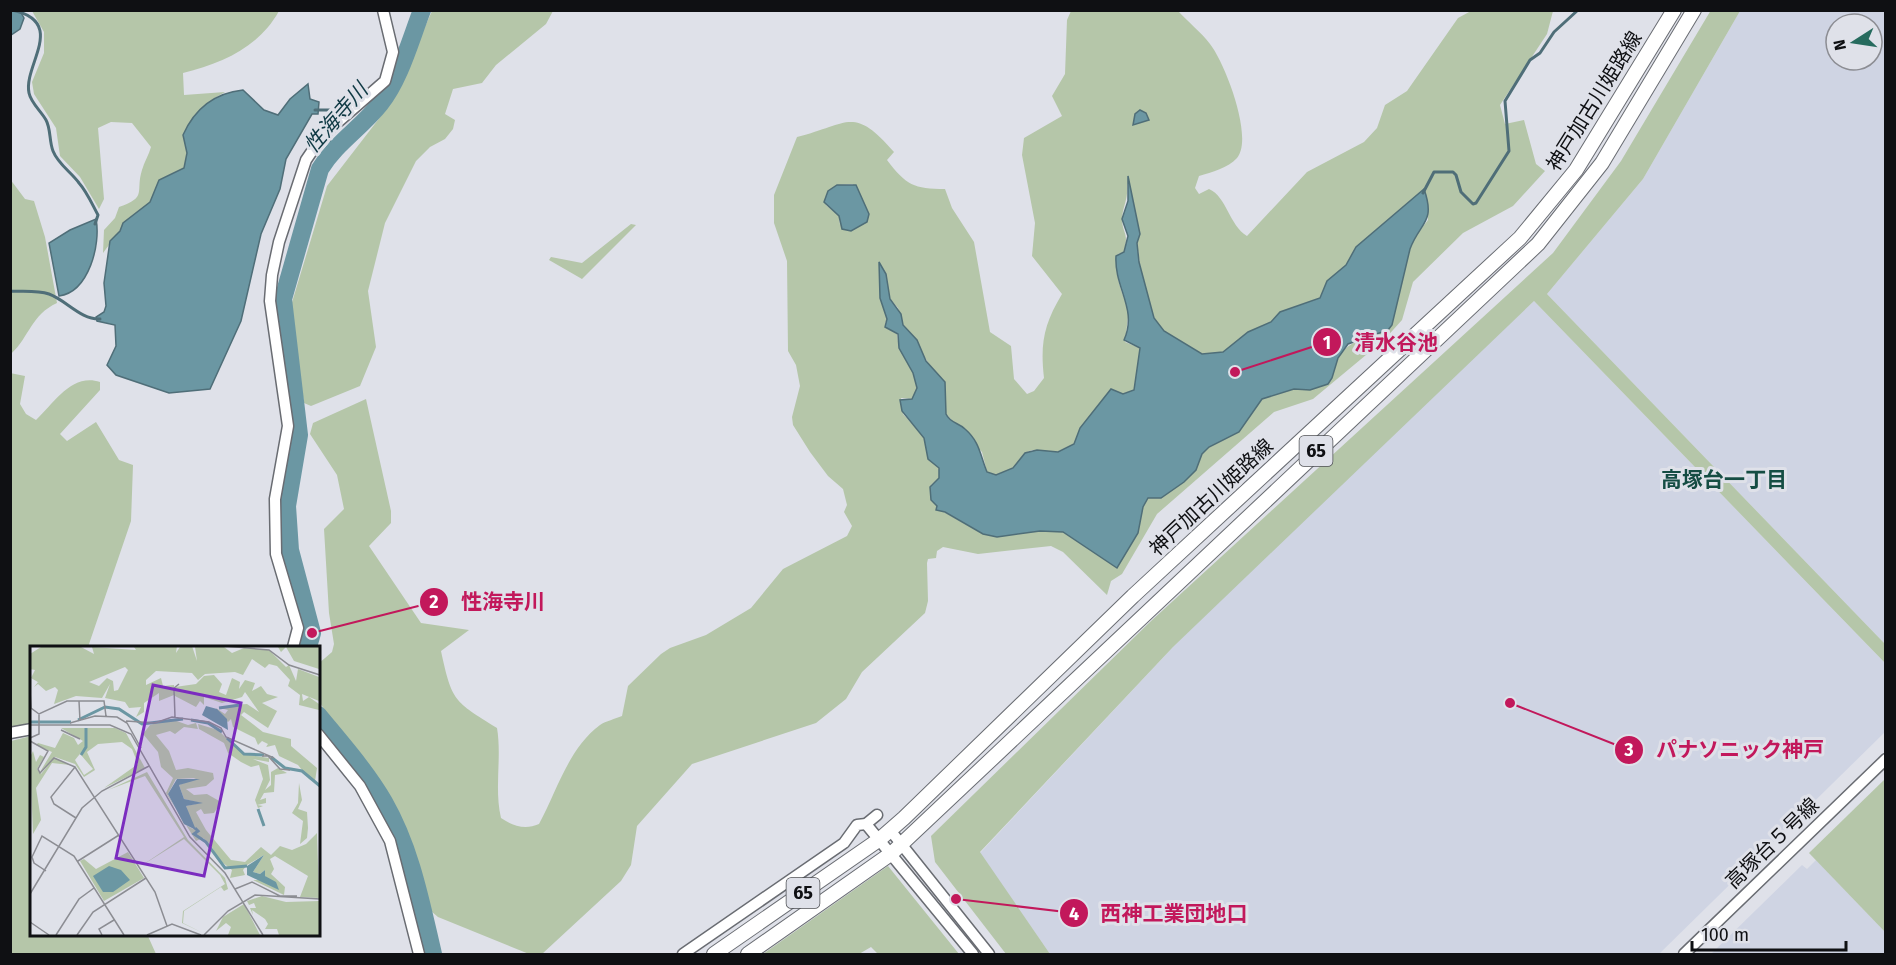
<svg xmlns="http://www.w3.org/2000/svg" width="1896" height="965" font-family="'Fira Sans','Noto Sans JP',sans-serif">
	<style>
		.built { fill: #cfd4e3; fill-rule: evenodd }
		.green { fill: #b5c6a9; fill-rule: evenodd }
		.water { fill: #6b97a3; stroke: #4f6e78; stroke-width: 1.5 }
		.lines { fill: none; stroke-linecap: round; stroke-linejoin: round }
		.stream { stroke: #4f6e78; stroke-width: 3 }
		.river { stroke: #6b97a3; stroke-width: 18 }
		.minor-casing { stroke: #696c72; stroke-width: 13 }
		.major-casing { stroke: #696c72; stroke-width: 16 }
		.minor { stroke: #fff; stroke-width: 10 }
		.major { stroke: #fff; stroke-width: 14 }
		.labels { text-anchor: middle; stroke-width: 6; stroke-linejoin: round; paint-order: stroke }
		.shield { fill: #dfe1e9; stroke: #4d4f53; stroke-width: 1.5 }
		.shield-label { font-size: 18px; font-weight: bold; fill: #0f1013 }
		.street-label { font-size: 20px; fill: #0f1013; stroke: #dfe1e9 }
		.water-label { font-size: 21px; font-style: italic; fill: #0f3944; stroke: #dfe1e9 }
		.neighbourhood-label { font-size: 21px; font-weight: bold; fill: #154d43; stroke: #dfe1e9 }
		.inset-river { fill: none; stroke: #6b97a3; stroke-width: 3 }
		.inset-road { fill: none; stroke: #8c8d93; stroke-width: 1.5 }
		.view { fill: #7b2cbf; fill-opacity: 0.15; stroke: #7b2cbf; stroke-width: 3 }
		.inset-edge { fill: none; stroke: #0f1013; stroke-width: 3 }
		.leader { fill: none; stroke: #c2185b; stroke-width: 2 }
		.callout-dot { fill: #c2185b; stroke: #dfe1e9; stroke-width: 2 }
		.mark-label { font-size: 18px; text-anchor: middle; font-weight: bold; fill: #fff }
		.callout-label { font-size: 21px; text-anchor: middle; font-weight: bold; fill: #c2185b; stroke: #dfe1e9; stroke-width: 6; stroke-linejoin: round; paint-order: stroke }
	</style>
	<rect width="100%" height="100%" fill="#dfe1e9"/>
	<!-- built -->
	<g class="built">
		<path d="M 1740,11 L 1885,11 L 1885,644 L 1547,294 L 1643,179 ZM 1836,24 L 1872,24 L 1872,60 L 1836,60 Z"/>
		<path d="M 1534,301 L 1885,663 L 1885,732 L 1659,954 L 1050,954 L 980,853 L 1173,647 L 1330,492 Z"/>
		<path d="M 1816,860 L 1885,932 L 1885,954 L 1711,954 L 1802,865 L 1807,869 Z"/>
	</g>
	<!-- green -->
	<g class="green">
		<path d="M 1711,10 L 1740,11 L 1643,179 L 1547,294 L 1885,644 L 1885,663 L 1534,301 L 1173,647 L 980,852 L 1050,954 L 1006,954 L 935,862 L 931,836 L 1150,622 L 1553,253 L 1621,161 Z"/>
		<path d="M 32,11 L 279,11 C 259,47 223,63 183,73 L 184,95 L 225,92 C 206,102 191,116 183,135 L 187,153 L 184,168 L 159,180 L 150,202 L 129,218 L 103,253 L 104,230 L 115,218 L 119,207 C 148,197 135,192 142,170 C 144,162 149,155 151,147 L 132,123 L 111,122 L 98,128 L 104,199 L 99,209 L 80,177 L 60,156 L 56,128 L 34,94 L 32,82 L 44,53 L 44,32 Z"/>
		<path d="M 432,11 L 553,11 L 546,24 L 496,65 L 482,83 L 453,89 L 445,114 L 455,120 L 453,129 L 445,139 L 430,147 L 416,161 L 385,223 L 368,291 L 376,347 L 360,386 L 311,406 L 304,403 L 290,309 L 327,186 L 391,103 Z"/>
		<path d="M 1071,11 L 1178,11 C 1188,22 1201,32 1210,44 C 1225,63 1254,138 1237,158 C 1228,168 1212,172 1199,176 L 1195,188 L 1199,194 L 1209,189 C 1227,197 1229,225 1247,236 L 1307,172 L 1364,142 L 1377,128 L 1385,105 L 1407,91 L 1458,18 L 1471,11 L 1553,11 L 1547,34 L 1500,105 L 1505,124 L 1524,120 L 1536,164 L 1545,171 L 1513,206 L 1463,233 L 1413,282 L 1402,320 L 1384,340 L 1313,399 L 1274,412 L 1157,514 L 1122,574 L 1111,581 L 1107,595 L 1063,552 L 1051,546 L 978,554 L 943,547 L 937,551 L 936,558 L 928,559 L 927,563 L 928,601 L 925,613 L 862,672 L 846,699 L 816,723 L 692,764 L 637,826 L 631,865 L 621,881 L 542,954 L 529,954 L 438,917 L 431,911 L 412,843 L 377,777 L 329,718 L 318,699 L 318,664 L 332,652 L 334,644 L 329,613 L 324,529 L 344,509 L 337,475 L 310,434 L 313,423 L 366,399 L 391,511 L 391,523 L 369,546 L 421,623 L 469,630 L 441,651 C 452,702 454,701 497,728 C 502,758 494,788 501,818 C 513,826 525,830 539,824 C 557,791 568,749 600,725 C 606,721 615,719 622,716 L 628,686 L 661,654 L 670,648 L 706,635 L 751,608 L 783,569 L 847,536 L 852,526 L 844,512 L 847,505 L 843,489 L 828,476 L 810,452 L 793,425 L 792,417 L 800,386 L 796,365 L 788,351 L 787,261 L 774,223 L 774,195 L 797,137 C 849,124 853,105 894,152 L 887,160 C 906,185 914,189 945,189 L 952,208 L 974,242 L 990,332 L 1011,346 L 1014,379 L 1027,394 L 1034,391 L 1044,378 C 1040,343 1044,324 1062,294 L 1032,256 L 1035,223 L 1022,155 L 1024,138 L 1062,116 L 1052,96 L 1065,74 L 1067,20 ZM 1127,182 L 1140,234 L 1137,243 L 1143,286 L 1154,318 L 1164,331 L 1202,354 L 1223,352 L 1255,329 L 1271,322 L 1280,312 L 1320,298 L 1327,281 L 1346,265 L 1356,247 L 1424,189 L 1428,220 L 1414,238 L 1410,249 L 1388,330 C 1357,343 1340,339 1332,378 L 1301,390 L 1294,389 L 1262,399 L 1239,432 L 1209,447 L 1202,454 L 1196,470 L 1184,482 L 1148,498 L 1143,507 L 1138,533 L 1117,568 L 1063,532 L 1040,531 L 997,537 L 983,534 L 944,512 L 931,485 L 939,478 L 939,467 L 928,459 L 925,438 L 903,414 L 901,398 L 912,399 L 917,388 L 913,373 L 899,348 L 897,334 L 888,329 L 885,324 L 887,319 L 880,298 L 879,264 L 886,274 L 890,299 L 898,308 L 903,325 L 917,340 L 920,350 L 931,367 L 946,414 L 982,452 L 987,472 L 996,475 L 1013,468 L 1025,453 L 1032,450 L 1057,452 L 1074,444 L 1079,432 L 1111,389 L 1122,394 L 1134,390 L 1140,348 L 1125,342 L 1129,309 C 1121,293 1114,273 1118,254 L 1124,252 C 1129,232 1123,235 1122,220 C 1122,207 1129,199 1127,182 ZM 853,184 L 840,225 L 839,216 L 826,205 L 828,191 L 839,185 Z"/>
		<path d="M 10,179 L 25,199 L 34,201 L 45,237 L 57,303 C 31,315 30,336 11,354 Z"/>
		<path d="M 631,224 L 636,225 L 582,279 L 549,260 L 551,257 L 582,263 Z"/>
		<path d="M 10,373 L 25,376 L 20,404 L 26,414 L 36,420 C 55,402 72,373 100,382 L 100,390 L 60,434 L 67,441 L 96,422 L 119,460 L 133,465 L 131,521 L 88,647 L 32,647 L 31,723 L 11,728 Z"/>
		<path d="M 31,736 L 32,934 L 147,934 L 156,954 L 11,954 L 11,741 Z"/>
		<path d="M 1885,779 L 1885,932 L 1809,853 Z"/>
		<path d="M 888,866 L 959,954 L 878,954 L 871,947 L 859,954 L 763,954 Z"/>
	</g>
	<!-- water -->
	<g class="water">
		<path d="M 11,10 L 20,11 L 24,18 L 20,29 L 11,35 Z"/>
		<path d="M 308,84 L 310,99 L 319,102 L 318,114 L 312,114 L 286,159 L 280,189 L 261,234 L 241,321 L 210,389 L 169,393 L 116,375 L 107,365 L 116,346 L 115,325 L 97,321 L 96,317 L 104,312 L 106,306 L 104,283 L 110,241 L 120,231 L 123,223 L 150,202 L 159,180 L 184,168 L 187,153 L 183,135 C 195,108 215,93 243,90 L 264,110 L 278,115 L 290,99 Z"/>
		<path d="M 1140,110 L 1146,113 L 1149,120 L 1133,125 L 1135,114 Z"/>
		<path d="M 1128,176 L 1140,234 L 1137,243 L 1139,262 L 1154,318 L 1164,331 L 1202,354 L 1223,352 L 1248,332 L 1271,322 L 1280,312 L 1320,298 L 1327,281 L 1346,265 L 1356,247 L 1424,189 C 1436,223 1420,222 1410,249 L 1392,325 L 1388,330 L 1348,344 L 1338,358 L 1332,378 L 1328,384 L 1310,390 L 1294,389 L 1262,399 L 1239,432 L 1209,447 L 1202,454 L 1196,470 L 1184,482 L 1161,498 L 1148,498 L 1143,507 L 1138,533 L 1117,568 L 1063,532 L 1040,531 L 997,537 L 983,534 L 945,512 L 936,510 L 937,506 L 931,500 L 930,487 L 939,478 L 939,468 L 928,459 L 924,438 L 902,411 L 900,400 L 912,399 L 917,388 L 913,373 L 899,348 L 898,334 L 885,327 L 887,319 L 880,298 L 879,262 L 886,274 L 890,299 L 901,314 L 903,325 L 917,340 L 926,361 L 945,382 L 946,414 C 950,423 959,423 965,429 C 980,442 980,455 987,472 L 996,475 L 1013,468 L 1025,453 L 1037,450 L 1058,452 L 1074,444 L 1080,428 L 1111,389 L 1123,394 L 1134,390 L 1140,348 L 1124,340 C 1138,309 1114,288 1116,256 L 1124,252 L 1128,236 L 1122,219 L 1128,201 Z"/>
		<path d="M 837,185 L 856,185 L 869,214 L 867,222 L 851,231 L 842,229 L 839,216 L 824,202 L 828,191 Z"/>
		<path d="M 96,219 C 101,244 89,292 59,296 L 49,243 L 70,230 Z"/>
	</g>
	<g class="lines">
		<!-- stream -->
		<g class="stream">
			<path d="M 12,10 C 68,22 23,65 29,93 C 31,103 41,111 46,120 C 51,129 49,141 53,151 C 58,164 71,172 79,183 C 87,192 92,204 98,215 L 95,224"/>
			<path d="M 315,110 L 331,110 L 328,126"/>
			<path d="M 329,133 L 331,152"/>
			<path d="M 1423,193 L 1434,172 L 1453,172 L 1456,175 L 1461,192 L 1473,204 L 1476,203 L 1509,151 L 1505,101 L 1530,60 L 1540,53 L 1554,32 L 1578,10"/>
			<path d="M 10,291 C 23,292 37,290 49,294 C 66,300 81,320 100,319"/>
		</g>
		<!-- river -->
		<g class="river">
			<path d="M 308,647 L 312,633 L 290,550 L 287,506 L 299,435 L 283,299 L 320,169 C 336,143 361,128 380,104 C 400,79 410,41 422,10"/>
			<path d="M 318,715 C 341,743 366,771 384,802 C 411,849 421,903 433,954"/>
		</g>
		<!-- minor casing -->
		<g class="minor-casing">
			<g id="minor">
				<path d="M 293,647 L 298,628 L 276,554 L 275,499 L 288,426 L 270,301 L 272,275 L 279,242 L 306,160 L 323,135 L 385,81 L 393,52 L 383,10"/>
				<path d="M 10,733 L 32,729"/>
				<path d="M 318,734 L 360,786 L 390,841 L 419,954"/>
				<path d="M 866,824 L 973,954"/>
				<path d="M 890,830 L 989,954"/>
				<path d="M 683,954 L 844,843 L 857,825 L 866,824 L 877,815"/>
				<path d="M 1684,954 L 1886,759"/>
			</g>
		</g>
		<!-- major casing -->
		<g class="major-casing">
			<g id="major">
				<path d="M 714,954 L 880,839 L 904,818 L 1133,596 L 1520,238 L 1576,170 L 1674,10"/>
				<path d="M 748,954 L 892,853 L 1538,244 L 1602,163 L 1694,10"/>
			</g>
		</g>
		<!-- minor -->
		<use href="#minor" class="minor"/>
		<!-- major -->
		<use href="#major" class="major"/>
	</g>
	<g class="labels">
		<!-- shield labels -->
		<g class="shield">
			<rect x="1299.5" y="436" width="33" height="30" rx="4.5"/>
			<rect x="786.5" y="878" width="33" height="30" rx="4.5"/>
		</g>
		<g class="shield-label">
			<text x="1316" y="457">65</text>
			<text x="803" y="899">65</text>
		</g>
		<!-- street labels -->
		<g class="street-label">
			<text transform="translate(1594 101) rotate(-58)" y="7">神戸加古川姫路線</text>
			<text transform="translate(1211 497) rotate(-43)" y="7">神戸加古川姫路線</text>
			<text transform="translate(1772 843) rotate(-44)" y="7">高塚台５号線</text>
		</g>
		<!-- water labels -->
		<g class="water-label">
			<text transform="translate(336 118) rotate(-49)" y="7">性海寺川</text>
		</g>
		<!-- neighbourhood labels -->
		<g class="neighbourhood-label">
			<text x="1724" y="487">高塚台一丁目</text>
		</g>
	</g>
	<!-- overview -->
	<g transform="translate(30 646)">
		<rect width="290" height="290" fill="#dfe1e9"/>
		<path d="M 147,0 L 146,7 L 150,1 L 162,0 L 167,15 L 165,1 L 194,1 L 202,7 L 214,2 L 239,4 L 256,21 L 259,19 L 266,35 L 268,23 L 289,31 L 289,55 L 272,48 L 273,55 L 279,51 L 289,58 L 289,64 L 269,59 L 270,49 L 258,40 L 260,34 L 247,20 L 239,18 L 235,22 L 222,13 L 213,29 L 205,26 L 175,28 L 168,34 L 162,27 L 126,25 L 116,34 L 116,39 L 131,32 L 133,40 L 144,39 L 144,49 L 129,55 L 129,47 L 114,57 L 114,66 L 106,71 L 111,61 L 99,62 L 95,56 L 75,52 L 80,38 L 72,52 L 46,50 L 24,58 L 28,44 L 25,41 L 16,45 L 8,38 L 4,41 L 8,36 L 13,39 L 1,32 L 5,24 L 0,23 L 0,8 L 11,1 L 51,1 L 64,8 L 62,1 L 106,4 L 104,1 ZM 95,21 L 98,24 L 88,44 L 84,45 L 83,35 L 77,32 L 69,40 L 59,36 ZM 248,1 L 289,1 L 289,23 L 264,15 L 256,1 L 251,6 ZM 184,29 L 192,38 L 189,46 L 196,49 L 202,32 L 210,36 L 209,43 L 215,34 L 225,37 L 222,45 L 231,40 L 237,48 L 248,51 L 232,57 L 247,65 L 238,82 L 214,66 L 211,69 L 233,86 L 261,93 L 261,100 L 287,122 L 285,135 L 289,139 L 279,133 L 268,119 L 249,110 L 245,99 L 236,101 L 238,98 L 232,95 L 228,99 L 225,92 L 203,81 L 201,73 L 198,76 L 192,71 L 186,62 L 195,68 L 198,64 L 190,62 L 202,59 L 217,58 L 229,66 L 215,46 L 212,51 L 192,57 L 174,51 L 174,59 L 170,55 L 166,61 L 145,50 L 145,41 L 166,38 L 174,30 ZM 141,73 L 158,79 L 166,77 L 168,83 L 154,81 L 145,88 L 140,85 L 126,89 L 139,105 L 146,124 L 158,122 L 183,127 L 184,133 L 176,140 L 156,143 L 164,149 L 177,148 L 191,156 L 184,167 L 174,168 L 171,163 L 166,166 L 176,184 L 201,214 L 215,216 L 231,201 L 241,209 L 250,200 L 262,204 L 276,198 L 287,187 L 289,252 L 270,251 L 278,230 L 245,210 L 240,213 L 244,223 L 241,228 L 255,241 L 254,249 L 223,234 L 235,234 L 249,244 L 235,230 L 235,224 L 230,228 L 223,226 L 234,209 L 217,219 L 213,224 L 215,229 L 200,232 L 202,224 L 188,213 L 181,199 L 173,192 L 166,195 L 136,147 L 143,132 L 131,121 L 128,106 L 113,88 L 120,79 ZM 166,132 L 149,139 L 154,153 L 170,157 L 156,160 L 163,183 L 154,178 L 138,148 L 146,133 ZM 168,78 L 188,84 L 213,108 L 239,112 L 239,116 L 223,113 L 238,119 L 240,134 L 235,144 L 241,139 L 241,126 L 248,122 L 257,127 L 245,129 L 244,146 L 234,147 L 230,154 L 236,152 L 236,157 L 227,159 L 233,160 L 228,162 L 225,154 L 233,133 L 229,119 L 221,121 L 211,116 L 198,107 L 194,97 L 169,83 ZM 31,82 L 85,82 L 96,87 L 115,122 L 74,142 L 108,118 L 102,103 L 92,96 L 68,98 L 57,106 L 65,124 L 54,131 L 45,118 L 25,111 L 10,126 L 22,106 L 6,99 L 8,97 L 25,102 L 33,87 L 44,92 L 48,99 L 53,95 ZM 53,104 L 51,109 L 63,123 L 54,129 L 45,114 ZM 3,105 L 6,116 L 10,109 L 14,111 L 7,123 L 11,128 L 24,112 L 40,119 L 22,117 L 6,142 L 11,174 L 3,188 L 0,111 ZM 117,126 L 158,194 L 195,232 L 198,243 L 194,245 L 191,241 L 154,265 L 153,277 L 173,287 L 152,277 L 153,265 L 195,238 L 190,229 L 154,193 L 111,220 L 154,191 L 115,130 L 78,144 ZM 269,137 L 272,154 L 268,163 L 277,166 L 278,182 L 277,192 L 270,198 L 273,175 L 262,167 L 268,157 ZM 98,206 L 114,232 L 74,255 L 50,215 L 54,213 L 66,223 ZM 232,250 L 256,256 L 289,255 L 289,289 L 249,289 L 247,283 L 235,283 L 238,278 L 235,273 L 222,264 L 223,269 L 220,262 L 226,262 L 224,257 L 219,259 L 217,255 ZM 214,258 L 230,289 L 198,289 L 201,281 L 196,277 L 186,285 L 193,271 Z" fill="#b5c6a9" fill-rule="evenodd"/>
		<path d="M 176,60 L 187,63 L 197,73 L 198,84 L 172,69 ZM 147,133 L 170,133 L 149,139 L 154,153 L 173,157 L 156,160 L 166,184 L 154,178 L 138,148 ZM 234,209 L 223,226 L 230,228 L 235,224 L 235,230 L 246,236 L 249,244 L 217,229 L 217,220 ZM 79,220 L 91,224 L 100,234 L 83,246 L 73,246 L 63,230 Z" fill="#6b97a3"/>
		<path class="inset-river" d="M 189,62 L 210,59M 48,74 L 75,61 L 89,63 L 112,78 L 153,73M 161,74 L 178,77 L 192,86M 0,76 L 41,76M 197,92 L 214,108 L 234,109M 51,109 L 56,101 L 56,82M 241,111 L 255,122 L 272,125 L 290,140M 228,163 L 234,180M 165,182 L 168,185 L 164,188 L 176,196 L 195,222 L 217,220"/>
		<path class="inset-road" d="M 195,0 L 239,4 L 259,19 L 290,29M 0,44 L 1,62 L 9,68 L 37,55 L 74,55 L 76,70M 49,55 L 50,75M 145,71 L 144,42 L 149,38M 96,75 L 125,77 L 142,71 L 179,76 L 191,82 L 196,91 L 244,112M 40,77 L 65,70 L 87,71 L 97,77 L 111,102M 0,79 L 80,79 L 101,88 L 160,191 L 195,227 L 233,289M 31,84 L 50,93M 0,92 L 9,88 L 9,68M 0,95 L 18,105 L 8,123 L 10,127 L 24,112 L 45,121M 232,110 L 238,110 L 250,123 L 260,124M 46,172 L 24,158 L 21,151 L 45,121 L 125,246 L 137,280M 48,215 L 89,189M 16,225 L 4,217 L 2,211 L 12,190 L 44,210 L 94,289M 205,243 L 222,236 L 250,250 L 267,250M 0,248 L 52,162 L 72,145 L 119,120M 0,276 L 19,289M 26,289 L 49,253 L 64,242M 47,289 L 63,266 L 116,232M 72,289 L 69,283 L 84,274M 117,289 L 142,278 L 171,289M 174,289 L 198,265 L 225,249 L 290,253"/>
		<path class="view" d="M 123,39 L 211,57 L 174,230 L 86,212 Z"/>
		<rect width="290" height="290" class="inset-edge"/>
	</g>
	<!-- callouts -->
	<path class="leader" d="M1235 372L1327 342M312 633L434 602M1510 703L1629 750M956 899L1074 913"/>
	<g class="callout-dot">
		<circle cx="1235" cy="372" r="6"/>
		<circle cx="312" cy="633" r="6"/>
		<circle cx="1510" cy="703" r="6"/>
		<circle cx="956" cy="899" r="6"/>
		<circle cx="1327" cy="342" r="15"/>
		<circle cx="434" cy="602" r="15"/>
		<circle cx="1629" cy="750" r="15"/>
		<circle cx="1074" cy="913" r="15"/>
	</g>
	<g class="mark-label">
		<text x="1327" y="349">1</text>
		<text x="434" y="608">2</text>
		<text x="1629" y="756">3</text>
		<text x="1074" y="920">4</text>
	</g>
	<g class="callout-label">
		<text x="1396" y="350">清水谷池</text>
		<text x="503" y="609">性海寺川</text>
		<text x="1740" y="757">パナソニック神戸</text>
		<text x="1174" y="921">西神工業団地口</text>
	</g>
	<!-- border -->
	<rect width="1896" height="965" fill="none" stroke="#0f1013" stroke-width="24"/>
	<!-- north arrow -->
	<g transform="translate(1854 42) rotate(258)"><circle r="28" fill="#dfe1e9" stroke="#8c8d93" stroke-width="1.5"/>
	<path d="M0-4.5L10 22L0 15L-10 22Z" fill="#266b5e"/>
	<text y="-9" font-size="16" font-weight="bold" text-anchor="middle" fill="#0f1013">N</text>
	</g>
	<!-- scale -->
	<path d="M1692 941v9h154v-9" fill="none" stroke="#0f1013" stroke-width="3"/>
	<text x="1701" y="941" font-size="18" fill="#0f1013" stroke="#dfe1e9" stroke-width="4.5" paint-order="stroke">100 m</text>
</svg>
